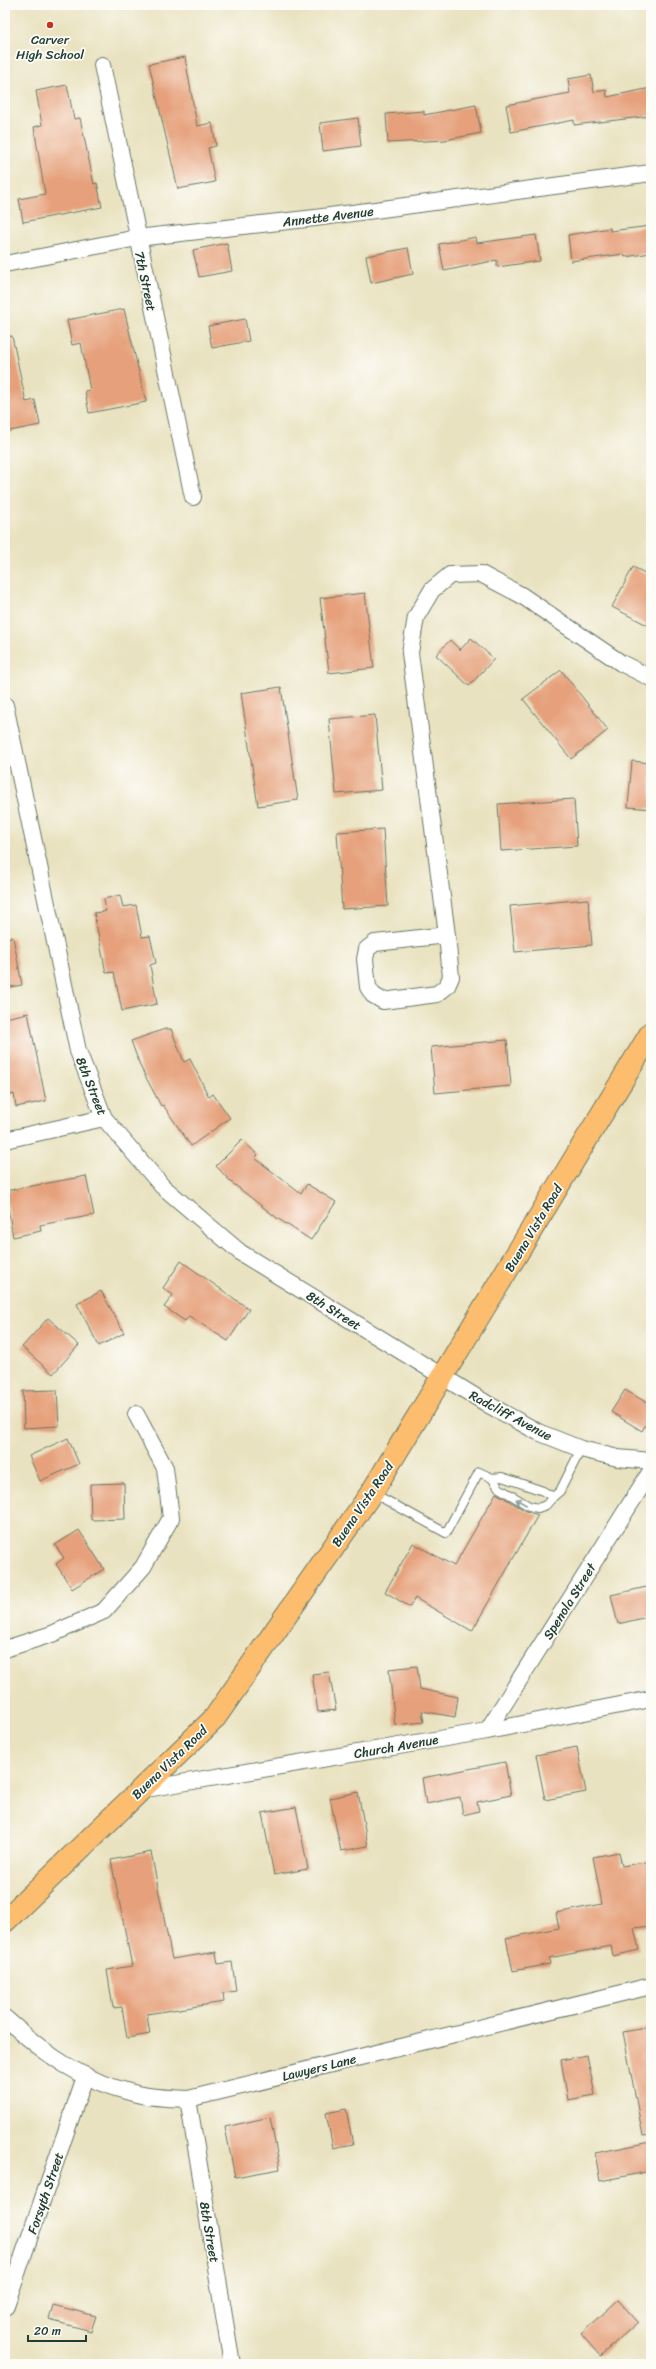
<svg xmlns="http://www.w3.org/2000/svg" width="656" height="2369" font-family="Sriracha,sans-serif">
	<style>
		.building { fill: #e6a17c }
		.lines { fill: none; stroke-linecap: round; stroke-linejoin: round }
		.lane-casing { stroke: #667765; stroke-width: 10 }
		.street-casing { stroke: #667765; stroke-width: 18 }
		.primary-casing { stroke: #667765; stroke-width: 24 }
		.lane { stroke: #fff; stroke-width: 8 }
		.street { stroke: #fff; stroke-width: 16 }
		.primary { stroke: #fcbd6e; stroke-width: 22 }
		.oneway { stroke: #8f9e9a }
		.poi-dot { fill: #c8321e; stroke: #fdfcf7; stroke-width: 1.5 }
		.labels { text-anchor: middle; stroke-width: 3.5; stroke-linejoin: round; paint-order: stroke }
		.poi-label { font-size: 13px; fill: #1f3d34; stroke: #fdfcf7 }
		.street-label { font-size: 13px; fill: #1f3d34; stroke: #fdfcf7 }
	</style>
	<rect width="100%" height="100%" fill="#fdfcf7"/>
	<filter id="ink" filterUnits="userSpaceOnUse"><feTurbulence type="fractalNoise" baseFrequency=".025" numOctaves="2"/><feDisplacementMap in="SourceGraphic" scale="8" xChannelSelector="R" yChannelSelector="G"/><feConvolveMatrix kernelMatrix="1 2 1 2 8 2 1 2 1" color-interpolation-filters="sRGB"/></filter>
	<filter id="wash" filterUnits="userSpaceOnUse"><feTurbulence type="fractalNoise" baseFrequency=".012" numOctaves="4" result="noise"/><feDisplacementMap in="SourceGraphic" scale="16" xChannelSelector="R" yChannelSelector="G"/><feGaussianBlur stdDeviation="0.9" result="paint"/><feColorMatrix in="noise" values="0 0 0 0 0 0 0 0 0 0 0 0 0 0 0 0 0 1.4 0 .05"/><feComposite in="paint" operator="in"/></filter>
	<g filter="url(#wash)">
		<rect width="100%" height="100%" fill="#e9e2c0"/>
		<g id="blocks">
			<!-- building -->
			<g class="building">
				<path d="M 185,57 L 197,126 L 212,123 L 216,146 L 208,148 L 215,182 L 178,189 L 149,64 Z"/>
				<path d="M 591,75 L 594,92 L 606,90 L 607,97 L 651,88 L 651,116 L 574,125 L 574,120 L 511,132 L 506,105 L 570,93 L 568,79 Z"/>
				<path d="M 67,85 L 74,119 L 80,118 L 94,184 L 97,183 L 102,207 L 23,222 L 19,199 L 45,194 L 34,127 L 42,125 L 36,91 Z"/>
				<path d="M 476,105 L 481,133 L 445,140 L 388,143 L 386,114 L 424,111 L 424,115 Z"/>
				<path d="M 358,118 L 361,146 L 323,151 L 320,123 Z"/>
				<path d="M 651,226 L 651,253 L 625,257 L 624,254 L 571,261 L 568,235 L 610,228 L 610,231 Z"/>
				<path d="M 536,235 L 540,261 L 497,267 L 497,260 L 444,271 L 439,244 L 476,237 L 477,243 Z"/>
				<path d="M 227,243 L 232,271 L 199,277 L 193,250 Z"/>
				<path d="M 408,248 L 413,274 L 371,283 L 366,256 Z"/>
				<path d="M 124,309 L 146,402 L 89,413 L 85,391 L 90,390 L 81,343 L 72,345 L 67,320 Z"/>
				<path d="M 245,319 L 249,341 L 212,348 L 208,326 Z"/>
				<path d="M 12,336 L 26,402 L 35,400 L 40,425 L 5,432 L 5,337 Z"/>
				<path d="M 633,567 L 651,576 L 651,627 L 612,607 Z"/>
				<path d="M 365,593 L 374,668 L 329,673 L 320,598 Z"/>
				<path d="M 471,638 L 494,659 L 469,686 L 436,655 L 450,640 L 460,650 Z"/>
				<path d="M 561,670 L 608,730 L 571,759 L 523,699 Z"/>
				<path d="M 281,687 L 298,800 L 258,806 L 241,693 Z"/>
				<path d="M 375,715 L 382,790 L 336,794 L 329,719 Z"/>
				<path d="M 632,761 L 651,763 L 651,809 L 628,807 Z"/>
				<path d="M 574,799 L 577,846 L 501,851 L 498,804 Z"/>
				<path d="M 383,829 L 388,906 L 342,909 L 337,832 Z"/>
				<path d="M 120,895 L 123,907 L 136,905 L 142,937 L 150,936 L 156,963 L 150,965 L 157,1004 L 122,1011 L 114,972 L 106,973 L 94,913 L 106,911 L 104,899 Z"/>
				<path d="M 588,899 L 592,945 L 515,952 L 510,906 Z"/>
				<path d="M 13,937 L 22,985 L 5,988 L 5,938 Z"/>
				<path d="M 28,1013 L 46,1101 L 16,1107 L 14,1094 L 5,1096 L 5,1072 L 10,1071 L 5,1046 L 5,1018 Z"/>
				<path d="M 165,1029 L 171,1029 L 184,1062 L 190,1059 L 209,1097 L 213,1094 L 230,1118 L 191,1146 L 163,1105 L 161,1106 L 141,1068 L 131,1041 Z"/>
				<path d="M 507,1040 L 511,1086 L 435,1093 L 431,1047 Z"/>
				<path d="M 242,1140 L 258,1155 L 255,1158 L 301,1194 L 307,1184 L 336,1202 L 311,1240 L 277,1218 L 231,1182 L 216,1166 Z"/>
				<path d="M 86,1176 L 94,1215 L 40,1225 L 41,1231 L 13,1237 L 5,1191 Z"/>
				<path d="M 181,1261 L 249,1309 L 228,1341 L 189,1316 L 185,1321 L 164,1307 L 173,1295 L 163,1288 Z"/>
				<path d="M 101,1291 L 124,1333 L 99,1346 L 77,1304 Z"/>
				<path d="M 48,1318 L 79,1345 L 53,1374 L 22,1347 Z"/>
				<path d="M 57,1390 L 59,1426 L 24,1428 L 23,1391 Z"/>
				<path d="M 625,1390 L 651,1405 L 651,1416 L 642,1431 L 611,1412 Z"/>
				<path d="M 68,1438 L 79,1464 L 40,1481 L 29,1456 Z"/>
				<path d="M 124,1483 L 125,1519 L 91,1520 L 90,1484 Z"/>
				<path d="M 496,1493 L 526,1511 L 538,1515 L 472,1631 L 415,1598 L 410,1607 L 385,1592 L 413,1543 L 454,1566 Z"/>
				<path d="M 79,1530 L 104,1569 L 72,1589 L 56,1564 L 64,1558 L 55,1545 Z"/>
				<path d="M 651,1586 L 651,1616 L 618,1624 L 611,1595 Z"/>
				<path d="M 417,1666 L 420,1689 L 458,1697 L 455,1717 L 422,1711 L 424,1722 L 395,1725 L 389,1669 Z"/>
				<path d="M 329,1672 L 336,1710 L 318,1712 L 312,1674 Z"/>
				<path d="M 577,1747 L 586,1792 L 545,1800 L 536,1755 Z"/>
				<path d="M 505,1762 L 511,1795 L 477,1802 L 479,1811 L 463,1815 L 460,1797 L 426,1804 L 422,1778 Z"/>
				<path d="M 358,1792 L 368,1846 L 341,1851 L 330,1798 Z"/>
				<path d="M 296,1807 L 308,1869 L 274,1875 L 262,1813 Z"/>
				<path d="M 151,1852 L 172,1959 L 216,1952 L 218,1964 L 232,1962 L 236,1991 L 223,1993 L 224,2002 L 147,2014 L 150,2034 L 127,2038 L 122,2007 L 113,2008 L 107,1970 L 132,1966 L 111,1860 Z"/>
				<path d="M 619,1852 L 622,1866 L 651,1861 L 651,1926 L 634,1928 L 639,1950 L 613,1956 L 611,1946 L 549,1958 L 550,1964 L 513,1971 L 506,1938 L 559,1928 L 556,1913 L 602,1904 L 593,1857 Z"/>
				<path d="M 651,2027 L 651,2135 L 643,2136 L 623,2032 Z"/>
				<path d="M 587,2055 L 595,2095 L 568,2100 L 561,2060 Z"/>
				<path d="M 346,2109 L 353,2144 L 333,2148 L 326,2113 Z"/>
				<path d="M 270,2117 L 280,2169 L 235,2177 L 225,2127 Z"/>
				<path d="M 651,2142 L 651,2171 L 600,2181 L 595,2153 Z"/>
				<path d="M 618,2300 L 638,2322 L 600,2356 L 581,2334 Z"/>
				<path d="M 53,2305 L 96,2316 L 91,2331 L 49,2320 Z"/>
			</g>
		</g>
	</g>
	<g filter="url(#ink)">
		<use href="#blocks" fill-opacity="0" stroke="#667765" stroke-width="1"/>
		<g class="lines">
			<!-- lane casing -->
			<g class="lane-casing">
				<g id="lane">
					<path d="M 492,1478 L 499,1488 L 529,1506 L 538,1508 L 546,1505 L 553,1497"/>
					<path d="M 373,1493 L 446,1533 L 479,1472 L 492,1478 L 502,1477 L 543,1491 L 553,1497 L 560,1491 L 581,1449"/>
				</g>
			</g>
			<!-- street casing -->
			<g class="street-casing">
				<g id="street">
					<path d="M 102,65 L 193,497"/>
					<path d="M 5,264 L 137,238 L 315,218 L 651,173"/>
					<path d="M 5,705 L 78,1051 L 104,1118 L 162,1186 L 241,1253 L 489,1405 L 538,1432 L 581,1449 L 618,1458 L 651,1461"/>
					<path d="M 447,935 L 375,943 L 367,949 L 365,959 L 368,987 L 373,995 L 383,1001 L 437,994 L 447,986 L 451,977 L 447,935 L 410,653 L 416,617 L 432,590 L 450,575 L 481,574 L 521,595 L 621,663 L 651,678"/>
					<path d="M 5,1140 L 104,1118"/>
					<path d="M 5,1649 L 52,1634 L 104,1611 L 143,1567 L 171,1518 L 165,1468 L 136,1414"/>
					<path d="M 487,1731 L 651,1471"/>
					<path d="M 140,1790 L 487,1731 L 651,1699"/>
					<path d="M 5,2018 C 45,2054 80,2080 133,2093 C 150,2098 170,2098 188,2099 L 651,1986"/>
					<path d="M 188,2099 L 232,2364"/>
					<path d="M 5,2308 L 85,2077"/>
				</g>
			</g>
			<!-- primary casing -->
			<g class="primary-casing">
				<path id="primary" d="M 5,1921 L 214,1719 L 372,1492 L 651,1033"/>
			</g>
			<!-- lane -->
			<use href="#lane" class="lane"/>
			<!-- street -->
			<use href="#street" class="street"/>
			<!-- primary -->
			<use href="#primary" class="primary"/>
		</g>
		<!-- one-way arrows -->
		<defs><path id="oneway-shaft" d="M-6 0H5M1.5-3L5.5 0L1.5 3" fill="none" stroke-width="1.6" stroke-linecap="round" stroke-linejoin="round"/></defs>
		<use class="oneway" href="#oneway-shaft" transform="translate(521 1502) rotate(-150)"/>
	</g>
	<!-- markers -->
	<circle class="poi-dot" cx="50" cy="25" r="4"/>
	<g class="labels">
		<!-- poi labels -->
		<g class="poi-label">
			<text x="50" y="44">Carver<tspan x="50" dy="15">High School</tspan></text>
		</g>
		<!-- street labels -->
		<g class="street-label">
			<text transform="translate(328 216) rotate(-7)" y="5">Annette Avenue</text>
			<text transform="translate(146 281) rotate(78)" y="5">7th Street</text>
			<text transform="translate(92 1086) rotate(68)" y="5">8th Street</text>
			<text transform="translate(533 1228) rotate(-59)" y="5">Buena Vista Road</text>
			<text transform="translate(334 1310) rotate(32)" y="5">8th Street</text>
			<text transform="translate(511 1415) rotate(28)" y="5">Radcliff Avenue</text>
			<text transform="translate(362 1504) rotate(-56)" y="5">Buena Vista Road</text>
			<text transform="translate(569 1601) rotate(-58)" y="5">Spenola Street</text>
			<text transform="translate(396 1746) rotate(-10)" y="5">Church Avenue</text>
			<text transform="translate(169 1762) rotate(-44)" y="5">Buena Vista Road</text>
			<text transform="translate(319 2067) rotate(-14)" y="5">Lawyers Lane</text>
			<text transform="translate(45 2193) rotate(-71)" y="5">Forsyth Street</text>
			<text transform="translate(210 2232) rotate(80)" y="5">8th Street</text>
		</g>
	</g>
	<!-- margin -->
	<rect width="656" height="2369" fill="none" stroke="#fdfcf7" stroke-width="20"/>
	<!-- scale -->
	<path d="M28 2335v6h58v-6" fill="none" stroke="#1f3d34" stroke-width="2"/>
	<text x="34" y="2335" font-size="12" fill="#1f3d34" stroke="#fdfcf7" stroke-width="3" paint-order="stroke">20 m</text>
</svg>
